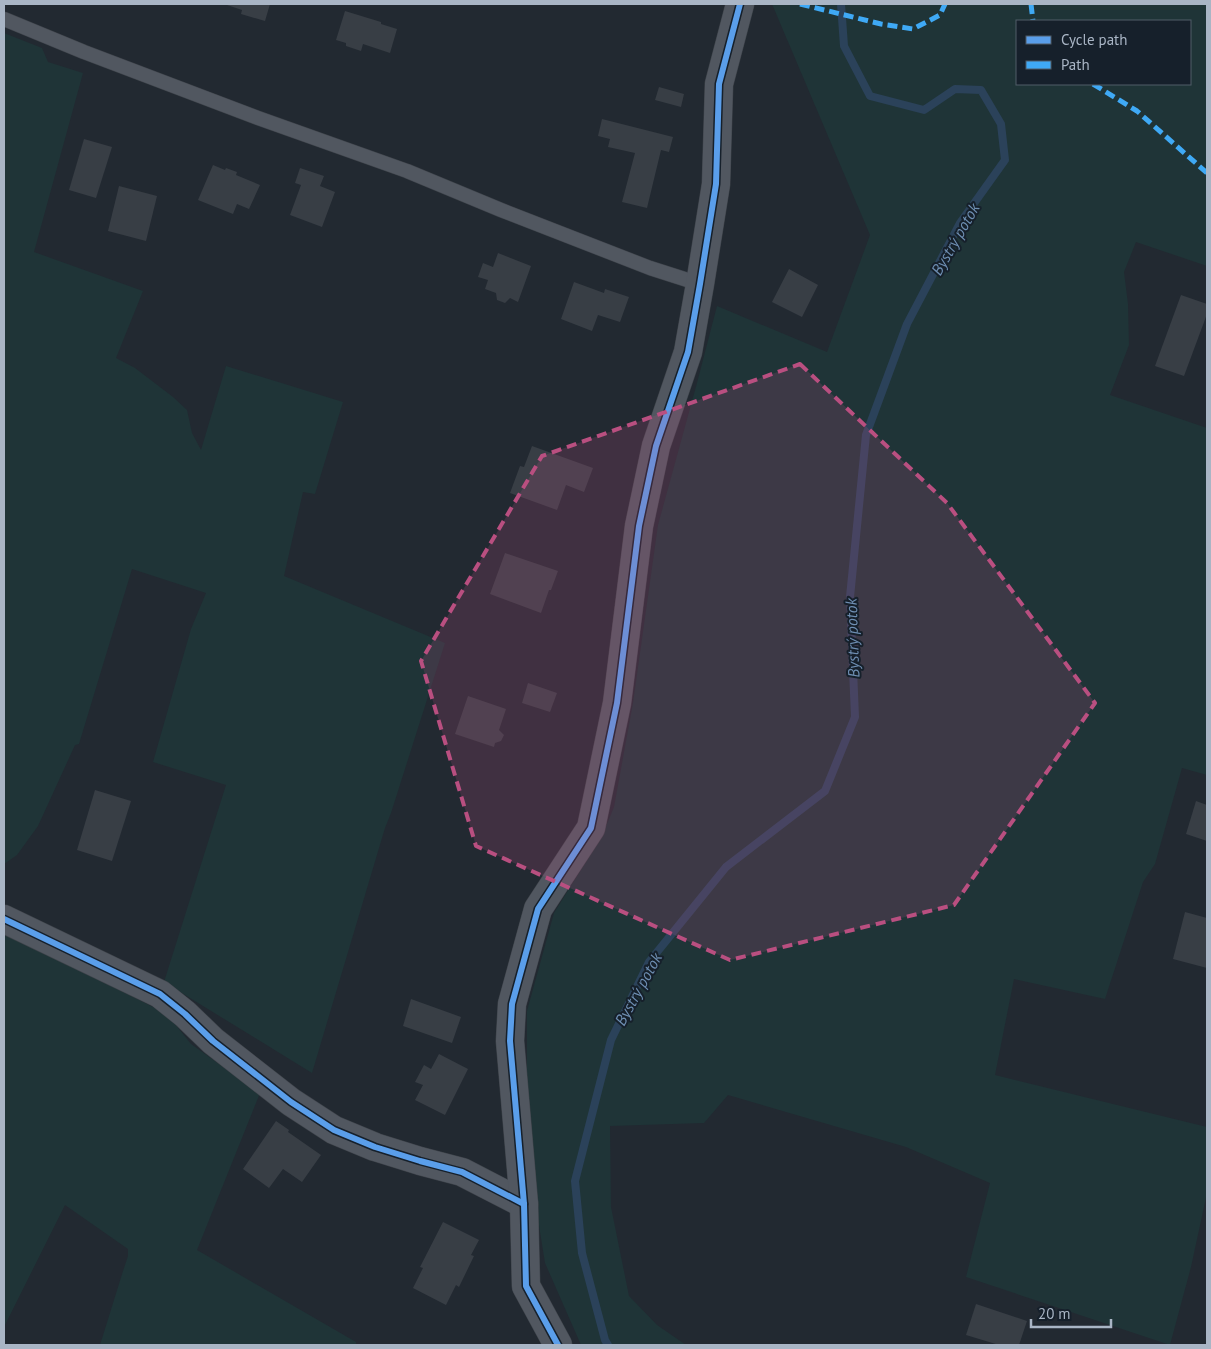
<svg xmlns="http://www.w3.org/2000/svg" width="1211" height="1349" font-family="'PT Sans',sans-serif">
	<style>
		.green { fill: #1f3437; fill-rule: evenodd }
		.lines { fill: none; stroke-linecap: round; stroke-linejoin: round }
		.stream { stroke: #2b425a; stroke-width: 8 }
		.building { fill: #383e45 }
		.service-casing { stroke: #3e434a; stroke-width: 15 }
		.minor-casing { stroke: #3e434a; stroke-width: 29 }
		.service { stroke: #515760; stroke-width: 14 }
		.minor { stroke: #515760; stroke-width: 28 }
		.quiet { stroke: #3fa9f5; stroke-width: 5; stroke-dasharray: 10 5; stroke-linecap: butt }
		.cycleway-casing { stroke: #16202b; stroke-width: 9 }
		.cycleway { stroke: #5a9eea; stroke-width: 6 }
		.marked { fill: #b94f80; fill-opacity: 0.2; stroke: #b94f80; stroke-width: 4; stroke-dasharray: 10 6; stroke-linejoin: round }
		.labels { text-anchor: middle; stroke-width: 4; stroke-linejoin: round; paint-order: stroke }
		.water-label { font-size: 16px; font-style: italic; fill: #6e8eb2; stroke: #16202b }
	</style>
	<rect width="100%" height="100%" fill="#222931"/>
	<!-- green -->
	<g class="green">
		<path d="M 772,4 L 1207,4 L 1207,266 L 1136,242 L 1124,272 L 1128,304 L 1129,345 L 1110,395 L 1207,428 L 1207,775 L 1182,768 L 1155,864 L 1143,882 L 1105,999 L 1014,979 L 995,1075 L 1207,1127 L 1207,1193 L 1191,1267 L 1170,1345 L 966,1277 L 990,1183 L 906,1147 L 728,1095 L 704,1123 L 610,1126 L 611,1207 L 629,1296 L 657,1325 L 686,1345 L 581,1345 L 545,1263 L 527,1151 L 527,1011 L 554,913 L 602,836 L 614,807 L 633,703 L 658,525 L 697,383 L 717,306 L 827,352 L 870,235 ZM 1017,21 L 1190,21 L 1190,84 L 1017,84 Z"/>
		<path d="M 4,33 L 42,48 L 48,62 L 83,73 L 34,252 L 143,291 L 116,358 L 135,368 L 173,397 L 187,410 L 192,433 L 201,450 L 226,366 L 343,402 L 315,494 L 303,492 L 284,576 L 445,643 L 391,813 L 385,828 L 312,1073 L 164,982 L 226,785 L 153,762 L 191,629 L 206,593 L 132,569 L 79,744 L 75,745 L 38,826 L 17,855 L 4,864 Z"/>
		<path d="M 4,932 L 167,1014 L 191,1044 L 260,1093 L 197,1250 L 356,1342 L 356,1345 L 100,1345 L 123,1271 L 128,1256 L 128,1249 L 65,1205 L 4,1327 Z"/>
	</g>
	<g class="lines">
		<!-- stream -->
		<path class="stream" d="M 608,1345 L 605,1340 L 582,1253 L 575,1181 L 611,1040 L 649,962 L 726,867 L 825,791 L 855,717 L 850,597 L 866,435 L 907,324 L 960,223 L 1005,160 L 1001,124 L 981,90 L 955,89 L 924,110 L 870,96 L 844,46 L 841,4"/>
	</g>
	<!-- building -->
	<g class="building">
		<path d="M 224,4 L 270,4 L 265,21 L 241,14 L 242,10 Z"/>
		<path d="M 345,11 L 381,22 L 381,24 L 397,29 L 390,53 L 363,44 L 361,51 L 346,46 L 346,43 L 336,40 Z"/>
		<path d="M 659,87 L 684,94 L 681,107 L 655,100 Z"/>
		<path d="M 602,119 L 673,137 L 669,152 L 661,150 L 647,208 L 622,202 L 635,153 L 608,147 L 610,139 L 598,136 Z"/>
		<path d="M 84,139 L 112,147 L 96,198 L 69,190 Z"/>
		<path d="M 213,165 L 225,170 L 226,168 L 237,172 L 236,175 L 260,185 L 249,209 L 237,204 L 233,214 L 198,200 Z"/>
		<path d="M 300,168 L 324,176 L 320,186 L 335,192 L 322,227 L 290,215 L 301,185 L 295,183 Z"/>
		<path d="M 119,186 L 157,196 L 146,241 L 108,231 Z"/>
		<path d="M 498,253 L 531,266 L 518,302 L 510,298 L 505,303 L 497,300 L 496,293 L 485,289 L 488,280 L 478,277 L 483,263 L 493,267 Z"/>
		<path d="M 789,269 L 818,285 L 802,317 L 772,302 Z"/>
		<path d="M 574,282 L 604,293 L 605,289 L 629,297 L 620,322 L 598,315 L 592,331 L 561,319 Z"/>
		<path d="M 1181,295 L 1207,304 L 1207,314 L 1184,376 L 1155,366 Z"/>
		<path d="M 532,446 L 593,468 L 584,492 L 566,485 L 557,510 L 510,493 L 520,466 L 524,467 Z"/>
		<path d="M 505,553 L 558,571 L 551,590 L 549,590 L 541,613 L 490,594 Z"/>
		<path d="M 528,683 L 557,693 L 550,712 L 522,703 Z"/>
		<path d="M 468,696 L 506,709 L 499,730 L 504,735 L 501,741 L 495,743 L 494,747 L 455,734 Z"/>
		<path d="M 95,790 L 131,801 L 112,861 L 77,850 Z"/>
		<path d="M 1196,801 L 1207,805 L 1207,841 L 1186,834 Z"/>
		<path d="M 1185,912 L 1207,918 L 1207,968 L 1173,959 Z"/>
		<path d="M 411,999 L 461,1017 L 452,1043 L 403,1026 Z"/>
		<path d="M 439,1054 L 468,1069 L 445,1115 L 415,1100 L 423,1085 L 415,1082 L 424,1065 L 431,1069 Z"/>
		<path d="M 276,1121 L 289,1130 L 288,1132 L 321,1155 L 302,1182 L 283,1169 L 269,1188 L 243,1169 Z"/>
		<path d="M 443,1222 L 479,1240 L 471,1255 L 474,1256 L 459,1287 L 456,1285 L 446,1305 L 413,1288 L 423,1268 L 420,1267 Z"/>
		<path d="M 976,1304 L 1027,1321 L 1019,1345 L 999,1345 L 966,1335 Z"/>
	</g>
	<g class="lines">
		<!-- service casing -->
		<g class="service-casing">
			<path id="service" d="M 4,19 L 84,52 L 258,118 L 407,171 L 501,210 L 650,268 L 700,284"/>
		</g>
		<!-- minor casing -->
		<g class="minor-casing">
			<g id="minor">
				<path d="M 4,919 L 160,994 L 185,1014 L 213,1041 L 291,1102 L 334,1130 L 375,1147 L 420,1161 L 462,1172 L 524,1204"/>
				<path d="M 558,1345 L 526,1286 L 524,1204 L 510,1041 L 512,1004 L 538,909 L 591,828 L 617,703 L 639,526 L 656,446 L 688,352 L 700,284 L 716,184 L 719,84 L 740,4"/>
			</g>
		</g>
		<!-- service -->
		<use href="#service" class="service"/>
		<!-- minor -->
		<use href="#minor" class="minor"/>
		<!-- quiet -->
		<g class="quiet">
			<path d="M 800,4 L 881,24 L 913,29 L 940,15 L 945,4"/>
			<path d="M 1031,4 L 1033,21"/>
			<path d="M 1093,84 L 1137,111 L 1207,173"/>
		</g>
		<!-- cycleway casing -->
		<g class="cycleway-casing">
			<g id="cycleway">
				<path d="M 4,919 L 160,994 L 185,1014 L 213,1041 L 291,1102 L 334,1130 L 375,1147 L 420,1161 L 462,1172 L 524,1204"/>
				<path d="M 558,1345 L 526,1286 L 524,1204 L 510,1041 L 512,1004 L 538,909 L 591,828 L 617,703 L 639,526 L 656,446 L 688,352 L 700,284 L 716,184 L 719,84 L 740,4"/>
			</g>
		</g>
		<!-- cycleway -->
		<use href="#cycleway" class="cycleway"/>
	</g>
	<!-- marked area -->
	<path class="marked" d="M 800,364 L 947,503 L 1095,703 L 954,905 L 730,960 L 476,846 L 421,661 L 542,456 Z"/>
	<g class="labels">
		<!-- water labels -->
		<g class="water-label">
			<text transform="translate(955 239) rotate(-60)" y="6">Bystrý potok</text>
			<text transform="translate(852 638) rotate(-92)" y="6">Bystrý potok</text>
			<text transform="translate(638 989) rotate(-61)" y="6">Bystrý potok</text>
		</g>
	</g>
	<!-- border -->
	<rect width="1211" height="1349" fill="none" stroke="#a9b5c5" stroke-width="10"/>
	<!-- legend -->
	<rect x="1016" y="20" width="175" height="65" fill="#16202b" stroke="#515c69"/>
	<rect x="1026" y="36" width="25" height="8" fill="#5a9eea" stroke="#515c69"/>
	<text x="1061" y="45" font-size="15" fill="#a9b5c5">Cycle path</text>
	<rect x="1026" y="61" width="25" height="8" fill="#3fa9f5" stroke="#515c69"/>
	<text x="1061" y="70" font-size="15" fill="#a9b5c5">Path</text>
	<!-- scale -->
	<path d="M1031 1319v8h80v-8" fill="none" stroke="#a9b5c5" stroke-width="2.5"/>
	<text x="1038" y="1319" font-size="15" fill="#a9b5c5" stroke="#16202b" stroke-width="4" paint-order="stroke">20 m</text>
</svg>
